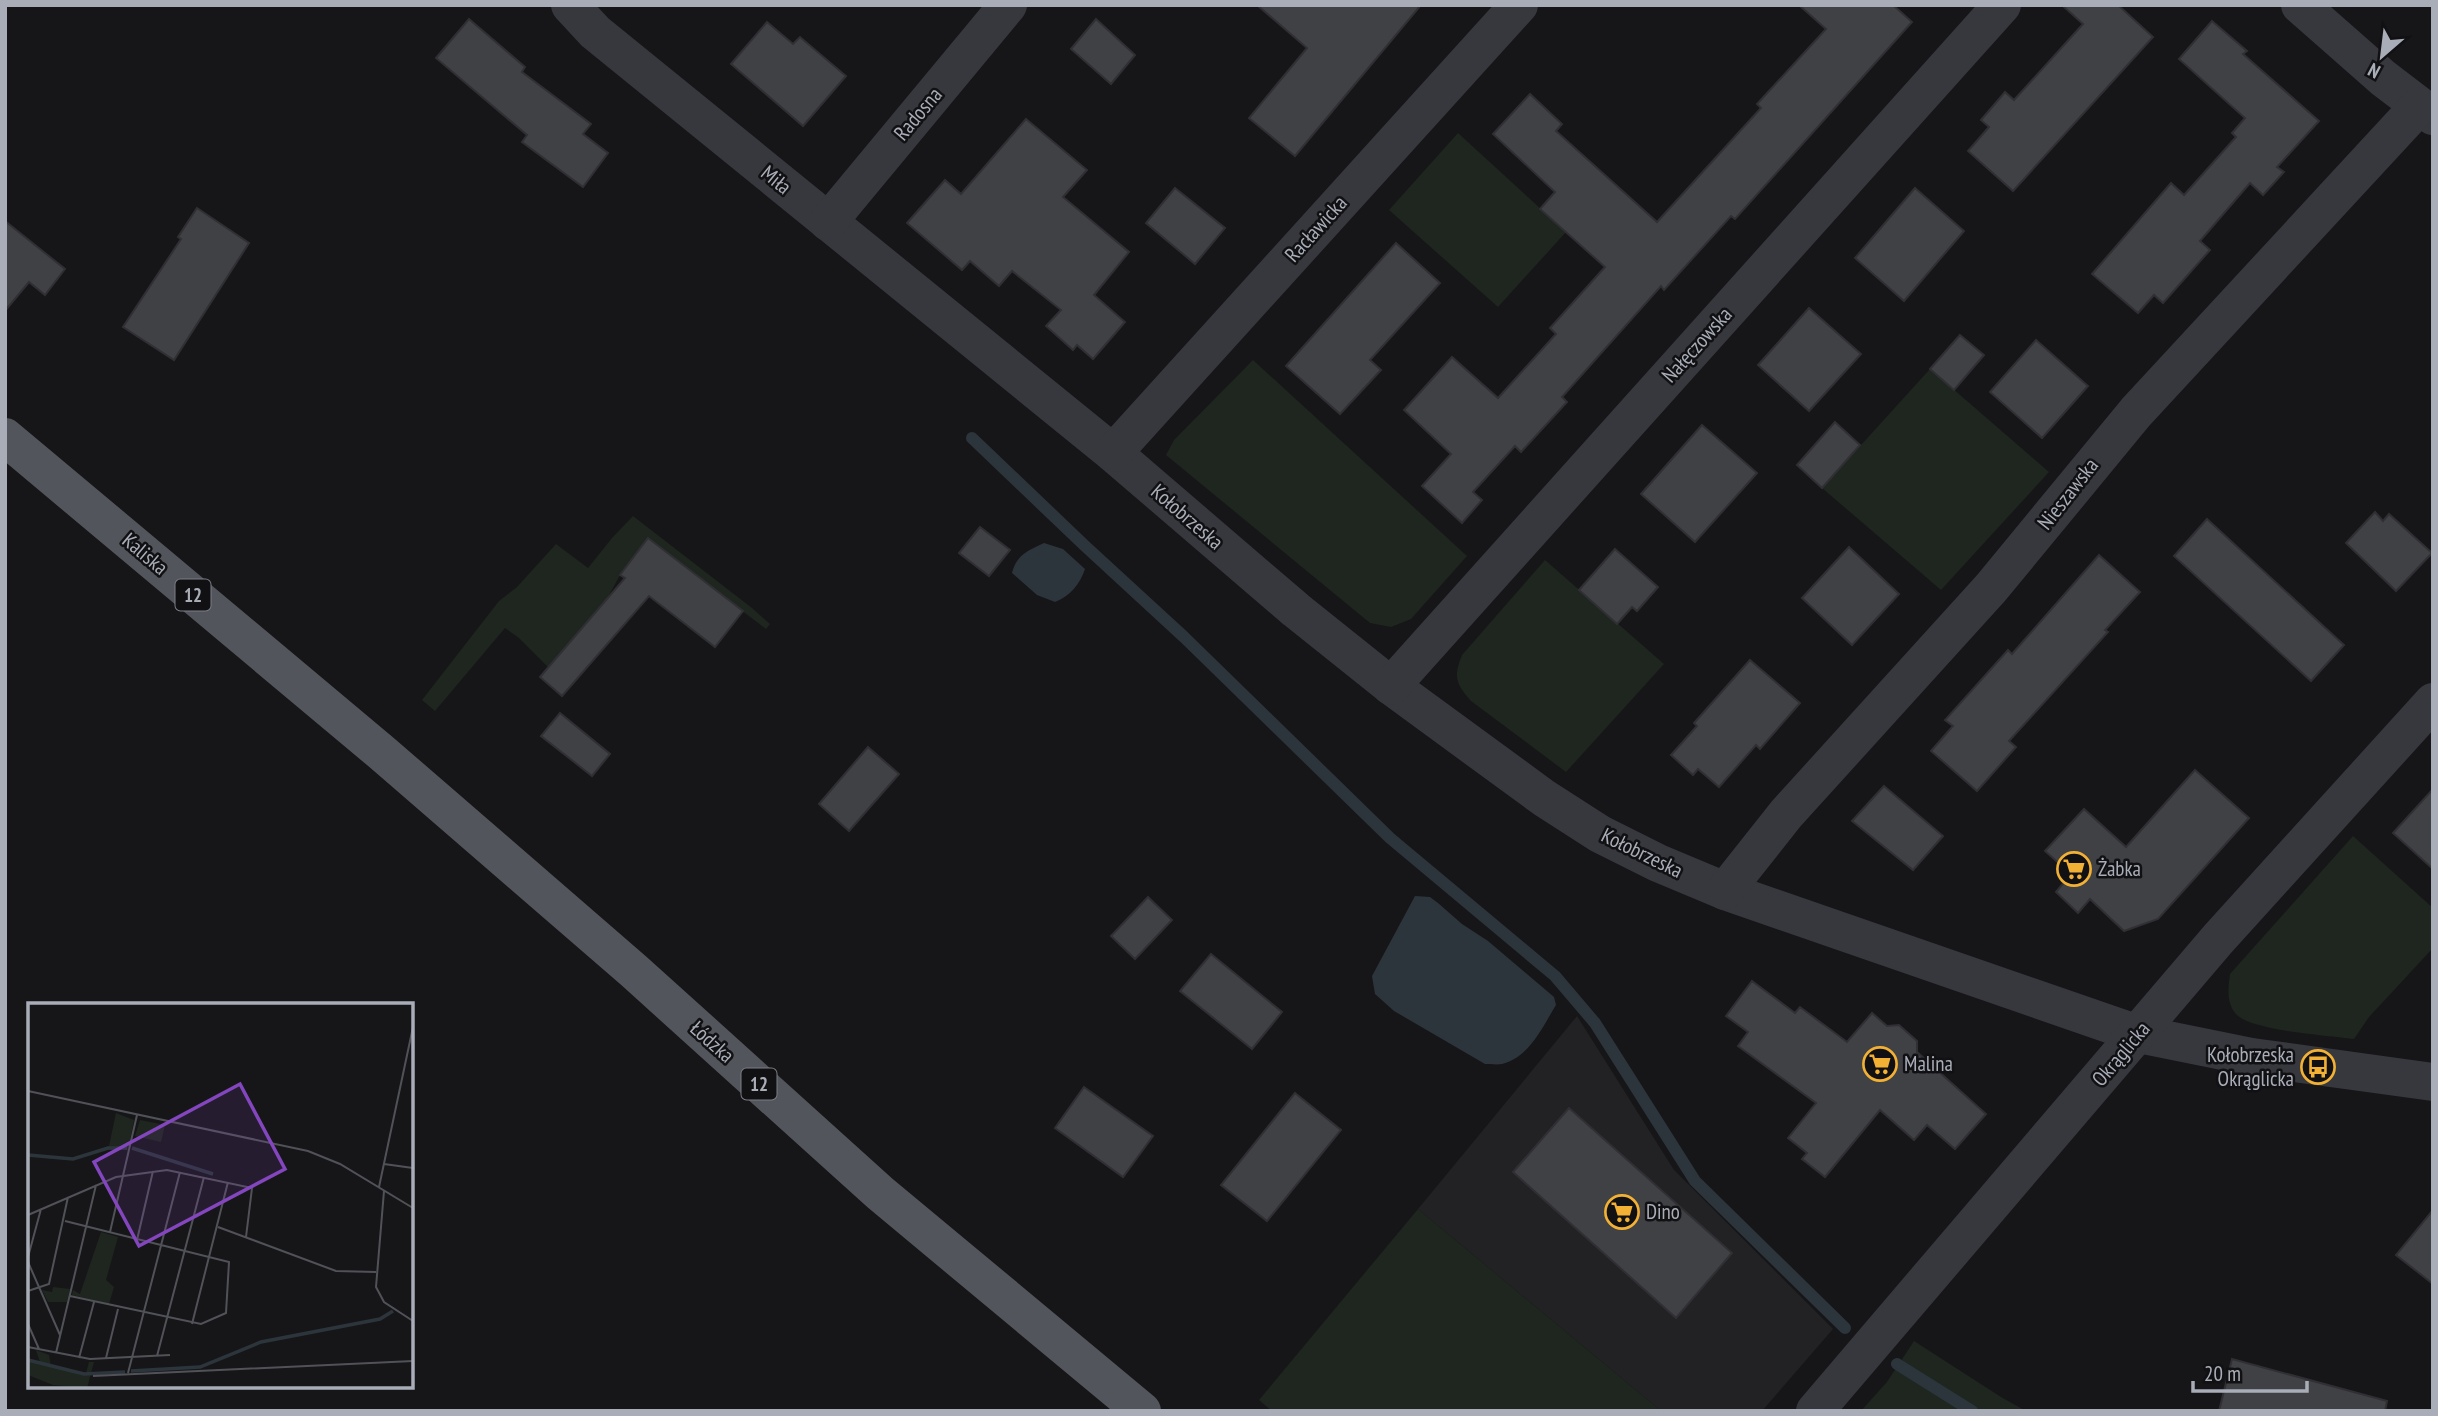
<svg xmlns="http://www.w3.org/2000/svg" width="2438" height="1416" font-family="'PT Sans Narrow',sans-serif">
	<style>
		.built { fill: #222225 }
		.green { fill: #1e261f }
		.water { fill: #2c353c }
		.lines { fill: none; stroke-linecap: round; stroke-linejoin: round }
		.stream { stroke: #2c353c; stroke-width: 12 }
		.building { fill: #404145; stroke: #303034; stroke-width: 2 }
		.street { stroke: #37383d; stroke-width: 38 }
		.primary { stroke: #53555c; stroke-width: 38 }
		.labels { text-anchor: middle; stroke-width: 5; stroke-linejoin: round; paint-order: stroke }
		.shield { fill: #111113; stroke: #7b7e86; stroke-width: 2 }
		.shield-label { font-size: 19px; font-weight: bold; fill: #a8adb8 }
		.street-label { font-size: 21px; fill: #a8adb8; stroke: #111113 }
		.poi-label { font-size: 21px; fill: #a8adb8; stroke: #111113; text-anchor: start }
		.inset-river { fill: none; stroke: #2c353c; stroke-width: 3.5 }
		.inset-road { fill: none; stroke: #505258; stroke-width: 2 }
		.view { fill: #8446be; fill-opacity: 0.15; stroke: #8446be; stroke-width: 3.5 }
		.inset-edge { fill: none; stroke: #a8adb8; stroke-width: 3.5 }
	</style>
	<rect width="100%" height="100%" fill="#161618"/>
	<!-- built -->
	<path class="built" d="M 1577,1016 L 1674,1170 L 1833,1329 L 1762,1411 L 1661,1411 L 1418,1209 Z"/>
	<!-- green -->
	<g class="green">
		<path d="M 1458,133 L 1566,232 L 1498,307 L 1389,210 Z"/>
		<path d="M 1253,360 L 1467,556 L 1411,619 L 1391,627 L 1370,623 L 1166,455 L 1174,440 Z"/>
		<path d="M 1930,369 L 2049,472 L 1941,590 L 1822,488 Z"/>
		<path d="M 633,516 L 752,608 L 770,624 L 766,629 L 648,539 L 620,575 L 607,599 L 548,667 L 519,638 L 505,628 L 435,711 L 422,700 L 499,601 L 517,587 L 556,544 L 588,568 L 612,538 Z"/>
		<path d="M 1545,560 L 1664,664 L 1566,772 L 1471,701 C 1456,684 1453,677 1462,655 Z"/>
		<path d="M 2353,836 L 2433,908 L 2433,948 L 2369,1017 L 2354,1039 C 2328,1035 2253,1031 2237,1015 C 2226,1004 2228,988 2230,974 Z"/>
		<path d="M 1418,1209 L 1661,1411 L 1272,1411 L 1259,1400 Z"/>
		<path d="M 1914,1341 L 2001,1397 L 2026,1411 L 1861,1411 L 1887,1382 Z"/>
	</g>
	<!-- water -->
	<g class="water">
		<path d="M 1044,543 L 1063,549 L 1085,569 C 1080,584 1070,596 1055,602 L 1037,595 L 1012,573 C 1016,555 1029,550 1044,543 Z"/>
		<path d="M 1415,896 L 1430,897 L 1438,903 L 1462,924 L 1488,941 L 1554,997 L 1556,1005 C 1543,1026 1529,1058 1502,1064 C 1497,1065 1490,1064 1485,1064 L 1394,1011 L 1375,994 L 1372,976 Z"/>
	</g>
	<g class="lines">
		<!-- stream -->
		<g class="stream">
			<path d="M 972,438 L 1084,545 L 1184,637 L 1390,838 L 1555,976 L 1595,1023 L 1695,1181 L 1845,1328"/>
			<path d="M 1897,1364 L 1972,1411"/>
		</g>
	</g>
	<!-- building -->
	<g class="building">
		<path d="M 1257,5 L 1421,5 L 1295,156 L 1249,118 L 1307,48 Z"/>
		<path d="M 1799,5 L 1893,5 L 1912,22 L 1735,219 L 1731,216 L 1664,290 L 1661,286 L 1562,397 L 1567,402 L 1521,452 L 1515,446 L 1473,492 L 1482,500 L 1462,523 L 1422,486 L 1451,454 L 1404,410 L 1452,357 L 1498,398 L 1556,334 L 1550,328 L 1605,267 L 1540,209 L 1555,192 L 1493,134 L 1530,94 L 1562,124 L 1556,131 L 1657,222 L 1761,108 L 1757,104 L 1826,29 Z"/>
		<path d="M 2062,5 L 2118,5 L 2153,37 L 2013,191 L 1968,151 L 1989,127 L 1981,120 L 2005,92 L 2014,100 L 2083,24 Z"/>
		<path d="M 469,19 L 525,67 L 522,72 L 591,124 L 583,134 L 608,153 L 583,187 L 522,142 L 527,135 L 436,58 Z"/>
		<path d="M 1096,19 L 1135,55 L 1111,84 L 1071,49 Z"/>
		<path d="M 2212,21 L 2247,51 L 2243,54 L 2319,121 L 2277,167 L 2284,172 L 2263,195 L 2250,183 L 2200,241 L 2210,250 L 2163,303 L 2154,295 L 2138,313 L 2092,274 L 2171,183 L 2184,195 L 2236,137 L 2232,133 L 2245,118 L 2179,59 Z"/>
		<path d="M 767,22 L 793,44 L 800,37 L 846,76 L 803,126 L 731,64 Z"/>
		<path d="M 1026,119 L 1087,170 L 1063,197 L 1129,252 L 1094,295 L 1125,322 L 1093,359 L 1077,345 L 1073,350 L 1046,326 L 1061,310 L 1012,271 L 999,286 L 970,261 L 962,270 L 907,223 L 945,180 L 961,194 Z"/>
		<path d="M 1175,188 L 1225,228 L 1195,264 L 1146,223 Z"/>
		<path d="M 1915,188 L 1964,231 L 1904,301 L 1855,258 Z"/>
		<path d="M 197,208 L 249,243 L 174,360 L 123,327 L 181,239 L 178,237 Z"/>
		<path d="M 5,221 L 65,269 L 45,295 L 29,282 L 5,311 Z"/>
		<path d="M 1396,243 L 1440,283 L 1370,360 L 1381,370 L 1340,414 L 1286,366 Z"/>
		<path d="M 1809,308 L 1861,354 L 1809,411 L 1758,365 Z"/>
		<path d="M 1960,335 L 1984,355 L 1954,390 L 1930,369 Z"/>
		<path d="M 2036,340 L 2088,386 L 2042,438 L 1990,392 Z"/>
		<path d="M 1835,422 L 1860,445 L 1822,488 L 1797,465 Z"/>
		<path d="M 1702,425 L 1757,473 L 1695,542 L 1641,494 Z"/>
		<path d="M 2375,512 L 2383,521 L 2389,514 L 2432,553 L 2396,591 L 2346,543 Z"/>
		<path d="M 2207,519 L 2344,645 L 2311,681 L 2174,556 Z"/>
		<path d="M 980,527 L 1010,550 L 989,576 L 959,553 Z"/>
		<path d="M 648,538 L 743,611 L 715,647 L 649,596 L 562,696 L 540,677 L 625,578 L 620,575 Z"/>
		<path d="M 1849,547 L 1899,594 L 1852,645 L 1802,598 Z"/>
		<path d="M 1615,549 L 1658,587 L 1637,611 L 1632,607 L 1617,624 L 1579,590 Z"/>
		<path d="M 2099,555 L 2140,592 L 2105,630 L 2108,632 L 2009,741 L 2016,747 L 1977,791 L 1931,751 L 1953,726 L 1945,720 L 2008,650 L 2012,654 Z"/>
		<path d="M 1750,660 L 1800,703 L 1760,749 L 1756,745 L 1719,787 L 1698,769 L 1693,775 L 1671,755 L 1697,726 L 1694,723 Z"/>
		<path d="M 560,713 L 610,754 L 592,776 L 541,736 Z"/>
		<path d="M 868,747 L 899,774 L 849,831 L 819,804 Z"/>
		<path d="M 2195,770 L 2249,818 L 2158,919 L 2124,931 L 2090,899 L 2078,913 L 2056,892 L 2071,874 L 2045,851 L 2084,809 L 2126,847 Z"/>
		<path d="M 1884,786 L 1943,836 L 1913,870 L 1852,821 Z"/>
		<path d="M 2433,789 L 2433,869 L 2393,833 Z"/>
		<path d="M 1148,897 L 1172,920 L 1135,959 L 1111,936 Z"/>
		<path d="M 1211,954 L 1282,1012 L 1252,1049 L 1180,991 Z"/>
		<path d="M 1752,981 L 1795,1013 L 1800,1007 L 1847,1042 L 1872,1013 L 1887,1026 L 1899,1025 L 1917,1041 L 1917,1052 L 1986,1114 L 1955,1149 L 1927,1125 L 1914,1140 L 1880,1110 L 1825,1177 L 1802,1159 L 1807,1153 L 1788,1138 L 1816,1103 L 1738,1046 L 1748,1032 L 1726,1016 Z"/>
		<path d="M 1084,1087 L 1153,1136 L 1123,1177 L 1055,1128 Z"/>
		<path d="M 1295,1093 L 1341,1130 L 1267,1221 L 1221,1185 Z"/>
		<path d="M 1569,1108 L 1732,1253 L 1676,1318 L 1513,1172 Z"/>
		<path d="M 2433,1210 L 2433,1284 L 2396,1255 Z"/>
		<path d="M 2232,1359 L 2387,1401 L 2385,1411 L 2219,1411 Z"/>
	</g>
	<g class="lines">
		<!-- street -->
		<g class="street">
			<path d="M 570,5 L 595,32 L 1113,453 L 1296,610 L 1391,686 L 1544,798 L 1600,834 L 1658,863 L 1725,891 L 2138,1034 L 2252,1057 L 2433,1082"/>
			<path d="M 2300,5 L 2383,78 L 2433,116"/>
			<path d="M 828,222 L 1008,5"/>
			<path d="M 1113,453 L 1519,5"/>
			<path d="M 1391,686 L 2002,5"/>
			<path d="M 1725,891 L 1786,814 L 1991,588 L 2136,412 L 2419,106"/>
			<path d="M 1815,1411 L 2218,939 L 2433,702"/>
		</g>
		<!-- primary -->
		<path class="primary" d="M 5,437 L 381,752 L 634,971 L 880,1193 L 1142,1411"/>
	</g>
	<!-- icons -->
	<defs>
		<g id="supermarket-ring" transform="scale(1.75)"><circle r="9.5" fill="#111113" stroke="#f2b134" stroke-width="1.5"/><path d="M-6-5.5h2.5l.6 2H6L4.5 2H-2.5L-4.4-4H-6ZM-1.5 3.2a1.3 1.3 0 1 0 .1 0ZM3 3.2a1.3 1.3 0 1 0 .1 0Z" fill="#f2b134"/></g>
		<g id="bus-ring" transform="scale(1.75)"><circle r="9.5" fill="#111113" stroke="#f2b134" stroke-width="1.5"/><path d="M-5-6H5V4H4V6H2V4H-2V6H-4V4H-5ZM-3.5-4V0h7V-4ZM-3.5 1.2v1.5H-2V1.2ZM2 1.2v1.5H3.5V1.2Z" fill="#f2b134"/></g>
	</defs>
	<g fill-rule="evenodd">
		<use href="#supermarket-ring" x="2074" y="869"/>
		<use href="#supermarket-ring" x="1880" y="1064"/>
		<use href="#bus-ring" x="2318" y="1067"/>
		<use href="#supermarket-ring" x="1622" y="1212"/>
	</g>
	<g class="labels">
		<!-- shield labels -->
		<g class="shield">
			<rect x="175.5" y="579.5" width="35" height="31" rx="5"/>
			<rect x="741.5" y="1068.5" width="35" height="31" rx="5"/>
		</g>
		<g class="shield-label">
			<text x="193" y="602">12</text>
			<text x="759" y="1091">12</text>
		</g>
		<!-- street labels -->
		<g class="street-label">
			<text transform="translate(918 114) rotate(-50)" y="7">Radosna</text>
			<text transform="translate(776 180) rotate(39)" y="7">Miła</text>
			<text transform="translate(1316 229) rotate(-48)" y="7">Racławicka</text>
			<text transform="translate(1697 345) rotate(-48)" y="7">Nałęczowska</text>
			<text transform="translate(2068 494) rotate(-52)" y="7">Nieszawska</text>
			<text transform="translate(1187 517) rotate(41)" y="7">Kołobrzeska</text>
			<text transform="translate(145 554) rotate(40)" y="7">Kaliska</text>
			<text transform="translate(1642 853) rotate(26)" y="7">Kołobrzeska</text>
			<text transform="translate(712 1042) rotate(42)" y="7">Łódzka</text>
			<text transform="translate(2121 1054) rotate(-50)" y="7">Okrąglicka</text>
		</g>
		<!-- poi labels -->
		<g class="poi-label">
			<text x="2098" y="876">Żabka</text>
			<text x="2294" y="1062" text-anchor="end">Kołobrzeska<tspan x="2294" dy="24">Okrąglicka</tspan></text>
			<text x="1904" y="1071">Malina</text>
			<text x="1646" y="1219">Dino</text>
		</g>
	</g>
	<!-- overview -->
	<g transform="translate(28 1003)">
		<rect width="385" height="385" fill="#161618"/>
		<path d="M 88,110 L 106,117 L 100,147 L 78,147 L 42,157 L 4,154 L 45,155 L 81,143 ZM 112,117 L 137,122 L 133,139 L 107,133 ZM 73,229 L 90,234 L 78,277 L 86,284 L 81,301 L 44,292 L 45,287 L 52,291 ZM 25,284 L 42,286 L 39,299 L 20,299 L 14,287 L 24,289 ZM 0,346 L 1,357 L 13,362 L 8,347 L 21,352 L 23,364 L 58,370 L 61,359 L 66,359 L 59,385 L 25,382 L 0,372 Z" fill="#1e261f"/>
		<path class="inset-river" d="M 104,145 L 185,171M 0,152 L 45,156 L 80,145 L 99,145M 0,357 L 56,371 L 97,369M 103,368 L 172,364 L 233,339 L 352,316 L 365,308"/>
		<path class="inset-road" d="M 0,88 L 280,148 L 312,161 L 385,205M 356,161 L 385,165M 351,184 L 385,24M 356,188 L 348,284 L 356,299 L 385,318M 0,212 L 88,174 L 139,167 L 224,185 L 218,234M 37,218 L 201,259 L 198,310 L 173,321 L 42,293M 190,224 L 308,268 L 348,269M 82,229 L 109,112M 109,237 L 125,168M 0,254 L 13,206M 0,259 L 32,332M 0,288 L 21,281 L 40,194M 0,321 L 11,346M 164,321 L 200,179M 0,344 L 62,356 L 142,352M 28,350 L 68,182M 129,353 L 176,174M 51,355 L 66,299M 78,355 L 90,306M 100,370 L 152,169M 65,373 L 385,358"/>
		<path class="view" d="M 212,81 L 257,166 L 111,243 L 66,159 Z"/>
		<rect width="385" height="385" class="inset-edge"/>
	</g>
	<!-- border -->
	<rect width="2438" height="1416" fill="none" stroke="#a8adb8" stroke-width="14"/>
	<!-- north arrow -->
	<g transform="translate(2382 56) rotate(208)" stroke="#111113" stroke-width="5" paint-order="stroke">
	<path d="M0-5L12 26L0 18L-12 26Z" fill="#a8adb8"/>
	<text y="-10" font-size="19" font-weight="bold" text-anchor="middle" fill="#a8adb8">N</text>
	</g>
	<!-- scale -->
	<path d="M2193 1381v10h114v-10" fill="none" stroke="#a8adb8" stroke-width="3.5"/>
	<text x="2204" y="1381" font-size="21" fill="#a8adb8" stroke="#111113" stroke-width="5" paint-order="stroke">20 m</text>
</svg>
